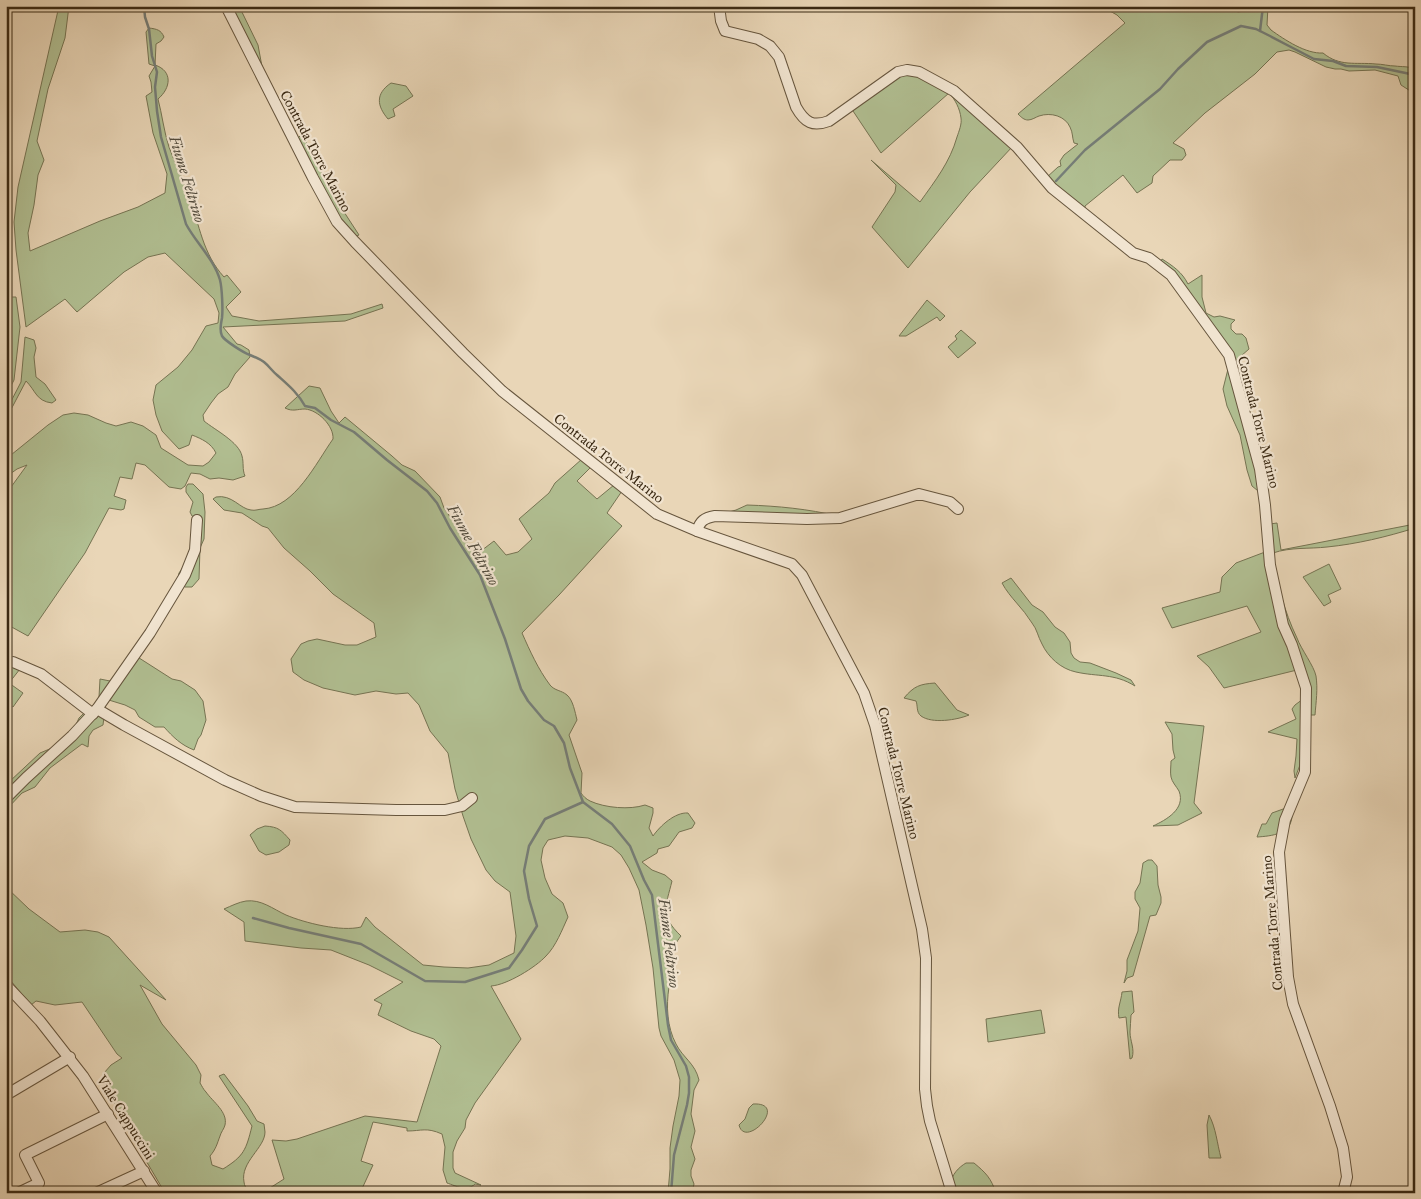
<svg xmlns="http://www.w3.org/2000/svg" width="1421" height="1199" font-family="'IM FELL Great Primer',serif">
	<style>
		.green { fill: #b1bf92; stroke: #767453 }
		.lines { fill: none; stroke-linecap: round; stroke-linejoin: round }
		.stream { stroke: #767e78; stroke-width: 2.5 }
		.minor-casing { stroke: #66553d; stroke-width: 12 }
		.minor { stroke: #f1e4d0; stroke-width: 10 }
		.labels { text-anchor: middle; stroke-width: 4.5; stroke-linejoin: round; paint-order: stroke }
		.street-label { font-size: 14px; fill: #3b2a14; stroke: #f1e4d0 }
		.water-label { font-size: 15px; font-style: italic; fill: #544d3e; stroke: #f1e4d0 }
	</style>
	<rect width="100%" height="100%" fill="#e9d6b7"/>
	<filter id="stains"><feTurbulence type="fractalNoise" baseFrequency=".004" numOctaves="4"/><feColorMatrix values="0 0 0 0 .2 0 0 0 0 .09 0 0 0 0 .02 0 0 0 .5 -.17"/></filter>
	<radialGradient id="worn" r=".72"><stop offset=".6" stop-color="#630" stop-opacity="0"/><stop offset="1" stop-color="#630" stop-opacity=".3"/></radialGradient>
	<!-- green -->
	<g class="green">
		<path d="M 59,6 L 69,6 L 65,38 L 48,89 L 37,141 L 44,160 L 38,175 L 34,205 L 28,233 L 30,251 L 100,221 L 138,207 L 165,193 L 167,174 L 153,133 L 146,96 L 152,92 L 151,82 L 149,76 L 155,66 L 149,64 L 146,32 L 149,28 C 157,29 161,30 164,37 L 161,41 L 156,44 L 155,65 C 173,71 171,88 158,99 C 162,114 164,132 169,147 C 175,164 184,180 190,197 C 199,225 203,254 224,277 L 227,275 L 241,292 L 226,307 L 232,316 L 259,321 L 325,316 L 351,314 L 382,304 L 383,308 L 345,321 L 223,327 L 237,344 L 241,345 L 249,350 L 250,357 L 235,374 L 228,387 L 218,394 L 211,403 L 203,415 L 204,421 C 215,430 239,442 242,456 C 244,463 242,469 245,476 L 233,480 L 219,478 L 210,479 L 200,474 L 191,473 L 185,486 L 181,489 L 169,487 L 145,465 L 136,463 L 132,479 L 120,477 L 114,496 L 126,500 L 124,509 L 121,510 L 109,508 L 85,553 L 28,636 L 8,625 L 6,628 L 6,494 L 27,465 L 17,469 L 6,477 L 6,459 L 48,425 L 63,415 L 74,413 L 88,415 L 106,423 L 116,426 L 131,422 L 143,426 L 156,435 L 161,448 L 188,465 L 203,466 L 209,462 L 216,453 C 211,443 202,439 192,435 L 189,445 L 179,449 L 162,431 L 156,415 L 153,400 L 156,385 L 178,367 L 192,350 L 206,326 L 218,323 L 219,313 L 214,299 L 165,253 L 148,257 L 124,272 L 77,312 L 65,299 L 26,327 L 16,250 L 14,222 L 18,187 Z"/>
		<path d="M 229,6 L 239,6 L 258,45 L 263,72 Z"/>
		<path d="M 1101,6 L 1164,6 L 1170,9 L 1188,6 L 1220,6 L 1229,8 L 1238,12 L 1251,10 L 1253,6 L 1268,6 L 1267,25 L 1271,30 C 1285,40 1306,54 1323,53 C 1340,67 1355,62 1376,64 C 1382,64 1389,66 1395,66 C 1402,67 1408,66 1415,69 L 1415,94 L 1401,85 L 1398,76 L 1375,70 L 1349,71 L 1341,69 L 1335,69 L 1326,67 L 1295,52 L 1289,50 L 1277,52 L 1255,74 L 1205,113 L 1173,143 L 1184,149 L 1186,155 L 1182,160 L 1170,160 L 1153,176 L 1152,183 L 1137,193 L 1123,175 L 1085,206 L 1085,212 L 1046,178 L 1058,167 L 1061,166 L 1060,161 L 1064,155 L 1078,144 L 1074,143 C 1072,137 1073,133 1070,127 C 1065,116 1051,112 1039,116 C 1036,117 1032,120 1028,120 C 1024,120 1021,117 1018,114 L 1125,23 L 1117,15 Z"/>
		<path d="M 906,71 C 943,78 986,121 1013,146 L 970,192 L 908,268 L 872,227 L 895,192 L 896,185 L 871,160 L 920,202 C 935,181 950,162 957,137 C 959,131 962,124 961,118 C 960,109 955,99 949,93 L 881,153 L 851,108 L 895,76 Z"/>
		<path d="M 391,83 L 406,86 L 413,96 L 393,109 L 395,116 L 388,119 C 377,106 375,94 391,83 Z"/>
		<path d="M 302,134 L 333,195 L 359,235 L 354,237 L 339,219 L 296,140 Z"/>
		<path d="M 1162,259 C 1173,266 1182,272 1188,284 L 1202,275 L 1202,297 L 1206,313 L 1214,317 L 1220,316 L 1235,320 L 1231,324 L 1231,329 L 1236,334 L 1242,334 L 1246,338 L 1249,349 L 1233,363 L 1160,263 Z"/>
		<path d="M 12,297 L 16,297 L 20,327 L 14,380 L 6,396 L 6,300 Z"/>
		<path d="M 927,300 L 945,316 L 940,321 L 937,317 L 906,336 L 899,336 Z"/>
		<path d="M 961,330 L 976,343 L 958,358 L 948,347 L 957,339 L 955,336 Z"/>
		<path d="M 25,337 L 34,340 L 36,348 L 34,357 L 36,377 L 45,384 L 56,400 L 52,403 C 36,401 36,391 26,381 L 6,419 L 6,411 L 21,382 Z"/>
		<path d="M 1229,365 L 1263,495 L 1252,486 L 1247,470 L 1240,435 L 1227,406 L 1223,389 Z"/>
		<path d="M 309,386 L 320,388 L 331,411 L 339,423 L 345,417 L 392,456 L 402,465 L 415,471 L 440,497 L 444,508 L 457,527 L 462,537 L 477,554 L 494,541 L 506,555 L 518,552 L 532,539 L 519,519 L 549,493 L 555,483 L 582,459 L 591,467 L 577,481 L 597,499 L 614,485 L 622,491 L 607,513 L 622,526 L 559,595 L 522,633 C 530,651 538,669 550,685 C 555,691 561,690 567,695 C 573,700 575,712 577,720 L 569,735 L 582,773 L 581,793 C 583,796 586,799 590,801 C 605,808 630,810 645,805 L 653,808 L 653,813 L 649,828 L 653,836 C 660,826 675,812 688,813 L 695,823 L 692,828 L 679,832 L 669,846 L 658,849 L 657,853 L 642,862 L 652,870 L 665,875 L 672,881 C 666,906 659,915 681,936 C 670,950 673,953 672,968 C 672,975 670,981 669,987 C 666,1006 667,1027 676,1044 C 683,1058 695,1063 699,1080 L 694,1090 L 691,1114 L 695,1131 L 691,1147 L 695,1159 L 691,1170 L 691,1176 L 694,1184 L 692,1193 L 668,1193 L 670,1169 L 670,1148 L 673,1126 L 679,1096 L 680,1080 L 674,1060 L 661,1036 L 659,1028 L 653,968 L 646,925 L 639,890 L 629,868 L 621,855 L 612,847 L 588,838 L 565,836 L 548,840 L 543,848 L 541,860 L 545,878 L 552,894 L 563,903 L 568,917 C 562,930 556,946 546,956 C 536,967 507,985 491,986 L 521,1039 L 475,1103 L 466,1120 L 465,1128 L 457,1141 L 453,1152 L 453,1168 L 455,1173 L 481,1185 L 475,1184 C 467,1192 456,1186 447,1183 L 443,1170 L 445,1147 L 442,1134 C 426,1127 422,1131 407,1131 L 407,1128 L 373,1122 L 361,1161 L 373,1165 L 360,1193 L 262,1193 L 284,1179 L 272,1140 L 286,1141 L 297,1139 L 365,1116 L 417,1122 L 441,1046 L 434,1039 L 411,1031 L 378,1015 L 382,1004 L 374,1000 L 403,982 L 369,965 L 331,950 L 301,948 L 245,941 L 244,922 L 224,909 C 231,906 239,902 246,901 C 261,899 273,909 286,915 C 305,923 341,932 361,927 L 366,917 L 375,927 L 423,965 L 444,967 L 468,968 L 489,965 L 514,953 L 516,936 L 510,892 L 495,881 L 486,870 L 471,839 L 463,816 L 455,789 L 448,753 L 430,731 L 419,705 L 408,693 L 396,694 L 376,691 L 355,695 L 323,688 L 304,680 L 293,672 L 291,659 L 301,644 L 308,641 L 317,639 L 345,645 L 357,645 L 376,637 L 374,623 L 333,594 L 310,571 L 284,548 L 268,528 L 262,526 L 242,513 L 224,510 L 213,499 L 216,497 C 232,494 240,509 251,510 C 255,511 259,509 263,509 C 295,507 316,463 333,439 C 334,426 318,410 305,409 C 297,409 293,412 285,408 Z"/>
		<path d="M 188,484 L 193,484 L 203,494 L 205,512 L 204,539 L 200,548 L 199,579 L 192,587 L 185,587 L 178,582 L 178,578 L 179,573 L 190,557 L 196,518 L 192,516 L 190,512 L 193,502 L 186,492 L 186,487 Z"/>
		<path d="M 747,505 C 778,506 808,509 838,516 L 722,514 L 736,510 Z"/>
		<path d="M 1277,523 L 1281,550 L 1415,524 L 1415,528 C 1386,537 1357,544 1327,547 C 1310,549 1290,547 1273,553 C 1277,583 1284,611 1297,638 C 1301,649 1314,666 1316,676 C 1318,689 1316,702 1315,715 L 1309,715 L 1274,581 L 1270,524 Z"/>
		<path d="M 1265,552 L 1297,670 L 1224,688 L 1209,667 L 1197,656 L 1261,632 L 1247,606 L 1172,628 L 1162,608 L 1220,592 L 1222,577 L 1236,563 Z"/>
		<path d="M 1329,564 L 1341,589 L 1328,595 L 1331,602 L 1324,606 L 1303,577 Z"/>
		<path d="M 1011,578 L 1032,605 L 1043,612 L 1055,627 L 1064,633 L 1070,642 L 1071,653 L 1074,658 L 1080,662 L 1090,663 L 1116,673 L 1131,680 L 1135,686 C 1114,673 1098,677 1076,672 C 1061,669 1048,657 1042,644 C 1038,637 1037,629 1032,623 C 1023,608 1010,598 1002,583 Z"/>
		<path d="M 136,656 L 172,679 L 181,681 L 195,690 L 203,701 L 206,720 L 201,735 L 198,739 L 194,750 C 181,745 173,737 164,727 L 155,727 L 139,717 L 135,710 L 125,705 L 99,697 L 100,679 L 110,681 L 114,683 Z"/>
		<path d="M 8,662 L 20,669 L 9,683 L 23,693 L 13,707 L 6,703 L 6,665 Z"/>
		<path d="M 935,683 L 957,710 L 969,715 C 957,720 932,724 921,716 C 916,712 918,706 916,701 L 904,698 C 914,686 920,684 935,683 Z"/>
		<path d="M 1303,699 L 1300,765 L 1295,778 L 1294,771 L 1296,756 L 1297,739 L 1268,732 L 1296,719 L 1292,709 L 1295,705 Z"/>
		<path d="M 93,711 L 104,717 L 103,725 L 93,730 L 89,736 L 88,747 L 82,744 L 50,768 L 35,787 L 22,793 L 6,810 L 6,782 L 9,782 L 40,753 L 52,748 L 74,729 L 79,718 L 85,712 Z"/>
		<path d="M 1165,722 L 1204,726 L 1194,803 L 1202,813 L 1178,825 L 1153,826 C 1166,820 1186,809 1179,791 C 1176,786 1172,782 1171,777 C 1170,772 1171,766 1171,761 L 1175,758 L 1173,750 L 1172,734 Z"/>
		<path d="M 1286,808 L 1292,815 C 1292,834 1272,836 1257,837 L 1262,824 L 1266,824 L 1272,813 Z"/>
		<path d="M 265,826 C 279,827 281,830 290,840 L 289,845 L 279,852 L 266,855 L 259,851 L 250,835 L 257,829 Z"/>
		<path d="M 1148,860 L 1152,860 L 1157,866 L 1158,885 L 1161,897 L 1161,903 L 1156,915 L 1150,916 L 1133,976 L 1127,978 L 1124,983 L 1127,971 L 1127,960 L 1138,931 L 1140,908 L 1135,899 L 1135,892 L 1140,883 L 1143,863 Z"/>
		<path d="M 6,887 L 29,909 L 60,932 L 85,930 L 98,932 L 109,937 L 166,1000 L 140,985 L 162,1024 L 196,1065 L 201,1075 L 200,1083 C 202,1086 203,1089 206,1092 C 213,1102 228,1112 225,1125 C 224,1129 221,1132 220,1136 C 217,1144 216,1149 210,1156 L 212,1165 L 223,1169 C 244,1156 246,1150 252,1126 L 219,1076 L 224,1074 L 248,1106 L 257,1121 L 264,1124 C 264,1127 265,1129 265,1132 C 265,1148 240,1162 244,1182 C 244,1185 247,1190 249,1193 L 165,1193 L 118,1113 L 119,1111 L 106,1087 L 104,1073 L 111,1065 L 122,1058 L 117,1054 L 82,1002 L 55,1005 L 36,1001 L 31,1005 L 6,975 Z"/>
		<path d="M 1132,991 L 1134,1012 L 1131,1015 C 1131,1021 1130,1026 1130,1032 C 1130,1041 1135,1049 1132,1058 L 1130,1059 L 1126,1017 L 1119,1018 C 1117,1008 1121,1002 1122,992 Z"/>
		<path d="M 1041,1010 L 1045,1033 L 988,1042 L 986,1019 Z"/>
		<path d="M 753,1104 C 790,1102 745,1150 739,1125 L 745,1119 L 749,1108 Z"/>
		<path d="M 1209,1115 C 1216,1128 1217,1143 1221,1158 L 1209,1158 L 1207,1125 Z"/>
		<path d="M 966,1163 L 974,1163 C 986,1173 991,1178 996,1193 L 955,1193 C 953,1190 952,1187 951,1184 C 951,1175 959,1167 966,1163 Z"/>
	</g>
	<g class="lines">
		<!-- stream -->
		<g class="stream">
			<path d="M 144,6 L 145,17 L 149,29 L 152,56 L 157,72 L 155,87 L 157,111 L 161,137 L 186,224 C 196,243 214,259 220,280 C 222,288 223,309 222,318 C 221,324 219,330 222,336 C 225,341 244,353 250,355 C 255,357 260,359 264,362 C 269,366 272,371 277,375 C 288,385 298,393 305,406 L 315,408 L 331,420 L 354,432 L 387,460 L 427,491 L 437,503 L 450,528 L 480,575 L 505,639 L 521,689 L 528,701 L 544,720 L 554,726 L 564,743 L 570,768 L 583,802 L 612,824 L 630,846 L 644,880 L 652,895 L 668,1025 L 671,1040 L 686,1066 L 689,1077 L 689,1093 L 687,1105 L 674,1155 L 671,1193"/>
			<path d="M 1260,31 L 1263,6"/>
			<path d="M 1056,181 L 1085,150 L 1160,89 L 1178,69 L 1207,42 L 1241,26 L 1256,29 L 1270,36 L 1289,46 L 1314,59 L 1333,61 L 1346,66 L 1377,67 L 1415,75"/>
			<path d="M 253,918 L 289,928 L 361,944 L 425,981 L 465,982 L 509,968 L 522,950 L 537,926 L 529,899 L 524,871 L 529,846 L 545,819 L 583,802"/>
		</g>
		<!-- minor casing -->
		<g class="minor-casing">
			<g id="minor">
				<path d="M 226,6 L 313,178 L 337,222 L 355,242 L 463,353 L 502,391 L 657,514 L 697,531 L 792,564 L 802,575 L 864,693 L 875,725 L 922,929 L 926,958 L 925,1089 L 927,1106 L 930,1121 L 952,1193"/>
				<path d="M 719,6 L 721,21 L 725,31 L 758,39 L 770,46 L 779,57 L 796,107 C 805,123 813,127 829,121 L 898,72 L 907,70 L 919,72 L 954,91 L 1017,147 L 1052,188 L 1133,253 L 1149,258 L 1171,275 L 1229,355 L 1260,469 L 1265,505 L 1270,565 L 1283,625 L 1292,645 L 1306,688 L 1305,772 L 1285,820 L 1279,852 L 1288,977 L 1293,1004 L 1330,1106 L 1343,1148 L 1347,1177 L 1343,1193"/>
				<path d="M 697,531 C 700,521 704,518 715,516 L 807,519 L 840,518 L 919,494 L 950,502 L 958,509"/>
				<path d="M 13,662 L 41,674 L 93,714"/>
				<path d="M 97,709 L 124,725 L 225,780 L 261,796 L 295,807 L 396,810 L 445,810 L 462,806 L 472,798"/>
				<path d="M 6,798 L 26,778 L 72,736 L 97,709 L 150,633 L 185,575 L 195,550 L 197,520"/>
				<path d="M 6,985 L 40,1021 L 83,1076 L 157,1193"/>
				<path d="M 6,1095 L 70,1057"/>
				<path d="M 6,1191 L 8,1193"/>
				<path d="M 18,1193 L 39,1183 L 25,1155 L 108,1114"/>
				<path d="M 96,1193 L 144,1171"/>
			</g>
		</g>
		<!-- minor -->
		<use href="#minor" class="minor"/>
	</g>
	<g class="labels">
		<!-- street labels -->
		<g class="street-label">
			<text transform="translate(316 151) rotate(62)" y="5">Contrada Torre Marino</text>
			<text transform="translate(1259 422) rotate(76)" y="5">Contrada Torre Marino</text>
			<text transform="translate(609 458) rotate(38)" y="5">Contrada Torre Marino</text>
			<text transform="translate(899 773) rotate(76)" y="5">Contrada Torre Marino</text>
			<text transform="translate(1272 923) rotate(-95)" y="5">Contrada Torre Marino</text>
			<text transform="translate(126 1117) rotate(58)" y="5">Viale Cappuccini</text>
		</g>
		<!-- water labels -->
		<g class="water-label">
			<text transform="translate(187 179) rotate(73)" y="5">Fiume Feltrino</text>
			<text transform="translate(473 545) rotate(61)" y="5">Fiume Feltrino</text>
			<text transform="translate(669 943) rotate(83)" y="5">Fiume Feltrino</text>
		</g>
	</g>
	<!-- margin -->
	<rect width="1421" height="1199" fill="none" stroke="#e9d6b7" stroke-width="25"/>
	<rect x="8" y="8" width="1406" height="1184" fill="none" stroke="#3b2a14" stroke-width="2.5"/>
	<rect x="12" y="12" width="1396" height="1174" fill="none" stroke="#3b2a14"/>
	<rect width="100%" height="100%" filter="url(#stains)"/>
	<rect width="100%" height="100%" fill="url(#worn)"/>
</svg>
